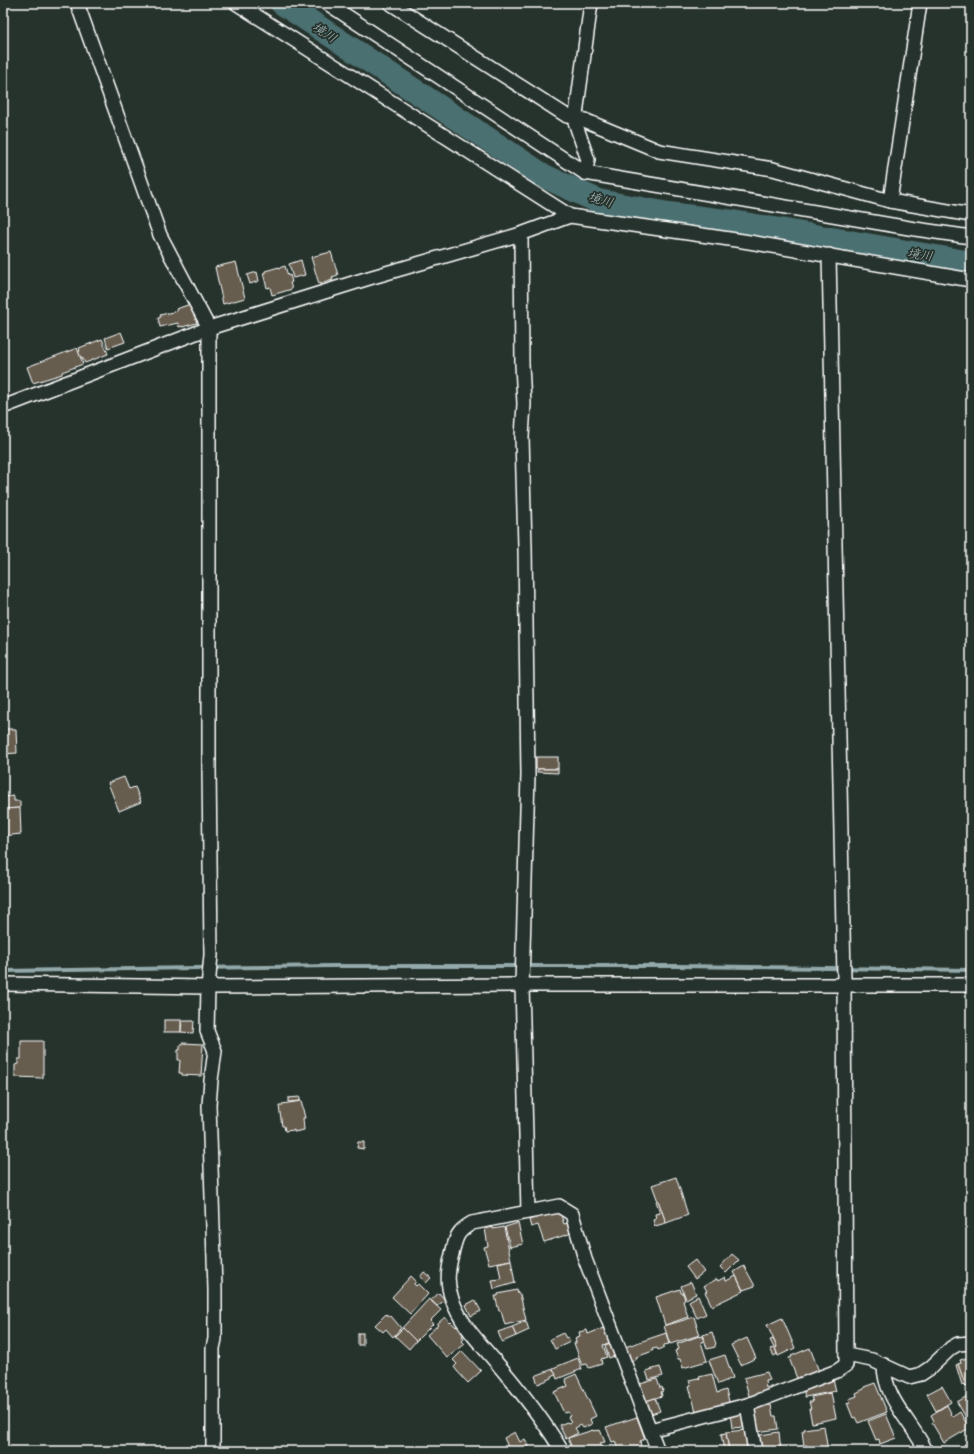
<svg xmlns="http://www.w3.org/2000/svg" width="974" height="1454" font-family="Kalam,'Klee One',sans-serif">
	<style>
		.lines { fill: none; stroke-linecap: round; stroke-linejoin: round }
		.stream { stroke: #93a9aa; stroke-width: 4 }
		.river { stroke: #4b6f71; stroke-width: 24 }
		.building { fill: #665d50; stroke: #fff }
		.minor-casing { stroke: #fff; stroke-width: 16 }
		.minor { stroke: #26332d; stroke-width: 13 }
		.labels { text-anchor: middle; stroke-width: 3.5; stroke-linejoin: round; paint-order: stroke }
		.water-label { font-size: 13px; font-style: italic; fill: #aebebf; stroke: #26332d }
	</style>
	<rect width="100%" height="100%" fill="#26332d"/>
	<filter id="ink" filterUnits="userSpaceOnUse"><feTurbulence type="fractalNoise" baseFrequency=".025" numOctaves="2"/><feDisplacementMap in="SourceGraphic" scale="8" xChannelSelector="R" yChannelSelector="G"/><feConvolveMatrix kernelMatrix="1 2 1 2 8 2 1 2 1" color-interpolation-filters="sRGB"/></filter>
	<g filter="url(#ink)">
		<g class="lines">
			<!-- stream -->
			<path class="stream" d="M 3,971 L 332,966 L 680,966 L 971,970"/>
			<!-- river -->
			<path class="river" d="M 282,3 L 544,176 L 598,201 L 669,214 L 733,222 L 971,263"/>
		</g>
		<!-- building -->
		<g class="building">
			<path d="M 331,252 L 338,275 L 332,277 L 333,280 L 319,284 L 311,257 Z"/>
			<path d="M 301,260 L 305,275 L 293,278 L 289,264 Z"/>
			<path d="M 236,262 L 245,298 L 223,304 L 215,267 Z"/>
			<path d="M 285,266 L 288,276 L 290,275 L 292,282 L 290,283 L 292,289 L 272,295 L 270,287 L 267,288 L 263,273 L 265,273 L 265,271 L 279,267 L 279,268 Z"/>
			<path d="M 257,272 L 259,281 L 250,284 L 247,275 Z"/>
			<path d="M 191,304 L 197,323 L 182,327 L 182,326 L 179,327 L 178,323 L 160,327 L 158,318 L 161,317 L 160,315 L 177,311 L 176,309 Z"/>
			<path d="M 121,332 L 125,342 L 108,348 L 105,338 Z"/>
			<path d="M 102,339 L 108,354 L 85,363 L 82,357 L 81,358 L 78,352 L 80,351 L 79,348 Z"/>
			<path d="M 77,348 L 83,364 L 62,372 L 62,374 L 33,383 L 27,367 Z"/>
			<path d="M 3,729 L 12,729 L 12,730 L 16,730 L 17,753 L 3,754 Z"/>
			<rect x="536" y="757" width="22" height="12"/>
			<path d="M 538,769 L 558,769 L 558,773 L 537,772 Z"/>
			<path d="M 124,777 L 129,789 L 135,787 L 141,802 L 119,811 L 108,783 Z"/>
			<path d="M 14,796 L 14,801 L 20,801 L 20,808 L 3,809 L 3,797 Z"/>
			<path d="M 20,808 L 21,834 L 3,836 L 3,809 Z"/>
			<rect x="164" y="1020" width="17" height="12"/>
			<path d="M 182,1021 L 194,1021 L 193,1033 L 181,1032 Z"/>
			<path d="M 21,1041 L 43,1041 L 43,1078 L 15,1077 L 15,1065 L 18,1064 L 18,1059 L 21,1059 Z"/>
			<path d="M 182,1043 L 203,1044 L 201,1076 L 182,1075 L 182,1073 L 179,1073 L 180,1060 L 178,1060 L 178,1050 L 180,1050 L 180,1045 L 182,1046 Z"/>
			<path d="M 300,1097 L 300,1101 L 288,1102 L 288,1098 Z"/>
			<path d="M 301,1101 L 305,1118 L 303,1118 L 304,1130 L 294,1132 L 294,1130 L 285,1131 L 284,1126 L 282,1126 L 279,1106 L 282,1106 L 282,1104 Z"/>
			<path d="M 358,1142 L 364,1142 L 364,1149 L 357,1148 Z"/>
			<path d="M 676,1177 L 688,1215 L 666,1223 L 652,1185 Z"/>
			<path d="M 658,1200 L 666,1223 L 655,1226 L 653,1220 L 656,1219 L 655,1214 L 660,1213 L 656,1201 Z"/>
			<path d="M 554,1212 L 555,1214 L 560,1212 L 564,1224 L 568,1223 L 572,1233 L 544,1242 L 538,1225 L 531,1227 L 529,1220 Z"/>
			<path d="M 518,1223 L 523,1244 L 510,1247 L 505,1227 Z"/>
			<path d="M 493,1227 L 493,1229 L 504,1227 L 511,1260 L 489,1264 L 484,1247 L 488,1246 L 485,1229 Z"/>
			<path d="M 732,1254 L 739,1260 L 726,1273 L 720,1267 Z"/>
			<path d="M 511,1260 L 515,1283 L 494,1289 L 492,1280 L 501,1279 L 498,1263 Z"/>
			<path d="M 695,1260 L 704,1272 L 695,1279 L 686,1267 Z"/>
			<path d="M 744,1266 L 755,1286 L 743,1290 L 734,1272 Z"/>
			<path d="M 424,1272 L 431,1278 L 426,1283 L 420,1277 Z"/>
			<path d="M 411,1276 L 416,1281 L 414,1284 L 416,1286 L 418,1284 L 428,1294 L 410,1314 L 392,1297 Z"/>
			<path d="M 736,1276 L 743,1291 L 712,1306 L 705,1292 L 707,1291 L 704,1286 L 717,1279 L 718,1281 L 725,1277 L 726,1281 Z"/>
			<path d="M 691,1282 L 696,1294 L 686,1299 L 681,1286 Z"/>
			<path d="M 680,1289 L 681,1293 L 683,1293 L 685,1300 L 683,1301 L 688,1317 L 665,1325 L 656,1297 Z"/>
			<path d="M 517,1290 L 518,1294 L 520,1294 L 526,1320 L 505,1325 L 501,1311 L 499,1311 L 495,1296 L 498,1296 L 498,1294 Z"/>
			<path d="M 439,1293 L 445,1300 L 437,1306 L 431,1300 Z"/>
			<path d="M 698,1296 L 706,1314 L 697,1318 L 689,1301 Z"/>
			<path d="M 429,1299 L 441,1310 L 430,1321 L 433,1324 L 416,1341 L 402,1328 Z"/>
			<path d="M 475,1300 L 481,1311 L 471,1316 L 466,1305 Z"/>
			<path d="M 386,1314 L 390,1317 L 391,1316 L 401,1328 L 393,1337 L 386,1329 L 383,1332 L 375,1325 Z"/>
			<path d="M 445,1317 L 450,1323 L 451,1322 L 456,1327 L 457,1326 L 462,1331 L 461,1332 L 464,1335 L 462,1336 L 464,1339 L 462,1341 L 465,1344 L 447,1358 L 427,1335 L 438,1325 L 437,1324 Z"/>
			<path d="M 694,1317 L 700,1335 L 670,1344 L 664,1326 Z"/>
			<path d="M 782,1318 L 795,1348 L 778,1356 L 775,1348 L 777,1347 L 767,1325 Z"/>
			<path d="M 526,1321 L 529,1330 L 516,1336 L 512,1327 Z"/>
			<path d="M 512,1327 L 516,1336 L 502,1342 L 498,1332 Z"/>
			<path d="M 606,1327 L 611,1342 L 603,1345 L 607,1357 L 601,1359 L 602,1364 L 589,1368 L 587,1364 L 582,1365 L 574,1343 L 576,1343 L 575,1338 L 580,1336 L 579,1332 L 587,1330 L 588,1334 Z"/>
			<path d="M 403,1328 L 416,1341 L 409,1349 L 395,1336 Z"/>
			<path d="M 712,1332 L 716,1344 L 715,1345 L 715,1347 L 707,1349 L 703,1335 Z"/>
			<rect x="358" y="1333" width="5" height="12"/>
			<path d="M 563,1333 L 566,1338 L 568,1337 L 570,1342 L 555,1349 L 550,1339 Z"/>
			<path d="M 666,1333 L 669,1344 L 664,1345 L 664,1347 L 658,1350 L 657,1348 L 652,1349 L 653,1351 L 636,1357 L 637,1359 L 628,1362 L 622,1348 Z"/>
			<path d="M 699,1336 L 699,1337 L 703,1336 L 704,1341 L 701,1342 L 707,1361 L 683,1368 L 680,1359 L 678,1359 L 675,1351 L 679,1349 L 677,1344 Z"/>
			<path d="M 747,1338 L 756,1358 L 741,1365 L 731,1345 Z"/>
			<path d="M 773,1339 L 777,1347 L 775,1348 L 777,1354 L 774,1356 L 770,1349 L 774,1348 L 770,1340 Z"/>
			<path d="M 613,1342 L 618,1355 L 609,1358 L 605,1345 Z"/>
			<path d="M 810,1348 L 820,1374 L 798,1381 L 789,1358 L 792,1357 L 791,1356 Z"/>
			<path d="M 462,1351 L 481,1371 L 468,1383 L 457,1371 L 454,1367 L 457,1364 L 453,1360 Z"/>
			<path d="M 725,1355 L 733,1378 L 718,1384 L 709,1360 Z"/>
			<path d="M 971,1357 L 971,1384 L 965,1386 L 958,1364 L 961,1363 L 960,1360 Z"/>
			<path d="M 578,1358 L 582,1369 L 557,1379 L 553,1368 Z"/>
			<path d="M 958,1364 L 965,1384 L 962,1385 L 956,1365 Z"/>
			<path d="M 660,1367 L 663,1376 L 649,1380 L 646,1371 Z"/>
			<path d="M 553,1369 L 556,1375 L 552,1376 L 552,1378 L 538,1384 L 535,1376 Z"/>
			<path d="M 767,1372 L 770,1380 L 765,1381 L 766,1388 L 771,1386 L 773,1392 L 750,1399 L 744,1378 Z"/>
			<path d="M 576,1374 L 596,1416 L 590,1419 L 592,1424 L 583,1428 L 581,1425 L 575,1428 L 578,1433 L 566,1439 L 559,1425 L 567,1422 L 568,1423 L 571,1422 L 568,1417 L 570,1416 L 568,1412 L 564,1413 L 554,1392 L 568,1386 L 565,1379 Z"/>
			<path d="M 712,1374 L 717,1393 L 726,1390 L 730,1405 L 697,1415 L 689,1386 L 691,1385 L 689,1380 L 698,1378 L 699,1380 L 700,1379 L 699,1377 Z"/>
			<path d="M 657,1379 L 660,1388 L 662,1387 L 663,1391 L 661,1392 L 662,1396 L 642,1402 L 637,1385 Z"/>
			<path d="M 833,1379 L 836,1391 L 805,1397 L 803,1388 Z"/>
			<path d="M 875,1383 L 887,1412 L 858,1423 L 855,1417 L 853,1418 L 847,1403 L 850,1402 L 849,1399 L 857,1396 L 856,1393 L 864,1389 L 864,1387 Z"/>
			<path d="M 942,1386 L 951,1402 L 936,1411 L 927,1394 Z"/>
			<path d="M 831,1393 L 836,1418 L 812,1423 L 809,1409 L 811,1409 L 809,1402 L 813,1402 L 811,1397 Z"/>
			<path d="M 971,1394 L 971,1417 L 967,1419 L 957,1402 Z"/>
			<path d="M 655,1398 L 660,1411 L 648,1415 L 644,1402 Z"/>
			<path d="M 771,1405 L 773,1416 L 776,1416 L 778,1429 L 757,1432 L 754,1407 Z"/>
			<path d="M 947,1405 L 951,1413 L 950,1414 L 952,1417 L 960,1412 L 969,1428 L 944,1443 L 932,1423 L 934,1421 L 931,1415 Z"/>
			<path d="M 742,1412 L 744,1427 L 732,1428 L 730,1413 Z"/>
			<path d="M 886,1414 L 896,1438 L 880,1444 L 879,1439 L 876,1440 L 868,1421 Z"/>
			<path d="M 637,1417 L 645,1439 L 640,1441 L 641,1447 L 639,1448 L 639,1450 L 636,1451 L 619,1451 L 615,1441 L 612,1442 L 606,1427 Z"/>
			<path d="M 824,1426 L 828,1451 L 808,1451 L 807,1445 L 804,1446 L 802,1431 L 804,1431 L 804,1429 Z"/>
			<path d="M 593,1430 L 593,1431 L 597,1430 L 597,1431 L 600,1430 L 605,1442 L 600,1443 L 602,1448 L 600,1449 L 600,1451 L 573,1451 L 568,1438 Z"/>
			<path d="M 745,1430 L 748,1449 L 729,1451 L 726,1432 Z"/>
			<path d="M 515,1432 L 520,1442 L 525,1439 L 531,1451 L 510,1451 L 504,1438 Z"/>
			<path d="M 779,1432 L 781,1451 L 762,1451 L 760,1435 Z"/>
			<path d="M 726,1433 L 729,1451 L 724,1451 L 721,1434 Z"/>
		</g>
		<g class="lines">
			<!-- minor casing -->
			<g class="minor-casing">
				<g id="minor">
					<path d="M 77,3 L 160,235 L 209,328 L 209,766 L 211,955 L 208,987 L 207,1031 L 215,1051 L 211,1080 L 209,1105 L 215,1289 L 215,1339 L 213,1348 L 213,1451"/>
					<path d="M 236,3 L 570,216 L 743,241 L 971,280"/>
					<path d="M 327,3 L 585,173 L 915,229 L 971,237"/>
					<path d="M 390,3 L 567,116 L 577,117 L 659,151 L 773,169 L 890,201 L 971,215"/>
					<path d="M 585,173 L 588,160 L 575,122 L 591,3"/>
					<path d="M 890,201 L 920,3"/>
					<path d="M 521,234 L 522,364 L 524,404 L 522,437 L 525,547 L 528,775 L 522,985 L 528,1211"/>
					<path d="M 3,407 L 209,328 L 369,278 L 521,234 L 570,216"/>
					<path d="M 3,984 L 208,987 L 522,985 L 971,985"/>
					<path d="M 846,1355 L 872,1360 L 909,1377 L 921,1374 L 930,1368 L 951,1348 L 958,1344 L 971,1343"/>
					<path d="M 884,1365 C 884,1399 912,1422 926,1451"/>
					<path d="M 747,1405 L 755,1451"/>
					<path d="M 650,1430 L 747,1405 L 837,1371 L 846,1365 L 844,977 L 829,255"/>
					<path d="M 562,1451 C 544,1421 523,1394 501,1368 C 483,1346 461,1326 452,1299 C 446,1283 448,1270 452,1254 C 456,1238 456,1232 472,1223 L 559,1206 L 572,1214 L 585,1259 L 658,1451"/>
					<path d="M 969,1451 L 971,1449"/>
				</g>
			</g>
			<!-- minor -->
			<use href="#minor" class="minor"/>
		</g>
	</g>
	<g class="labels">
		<!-- water labels -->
		<g class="water-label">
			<text transform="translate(325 32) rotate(33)" y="5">境川</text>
			<text transform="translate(601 199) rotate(16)" y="5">境川</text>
			<text transform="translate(920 254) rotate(9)" y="5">境川</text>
		</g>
	</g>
	<!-- margin -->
	<rect width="974" height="1454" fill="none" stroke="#26332d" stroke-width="16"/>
	<rect x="8" y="8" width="958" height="1438" fill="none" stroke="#fff" stroke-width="1.5" filter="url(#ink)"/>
</svg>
